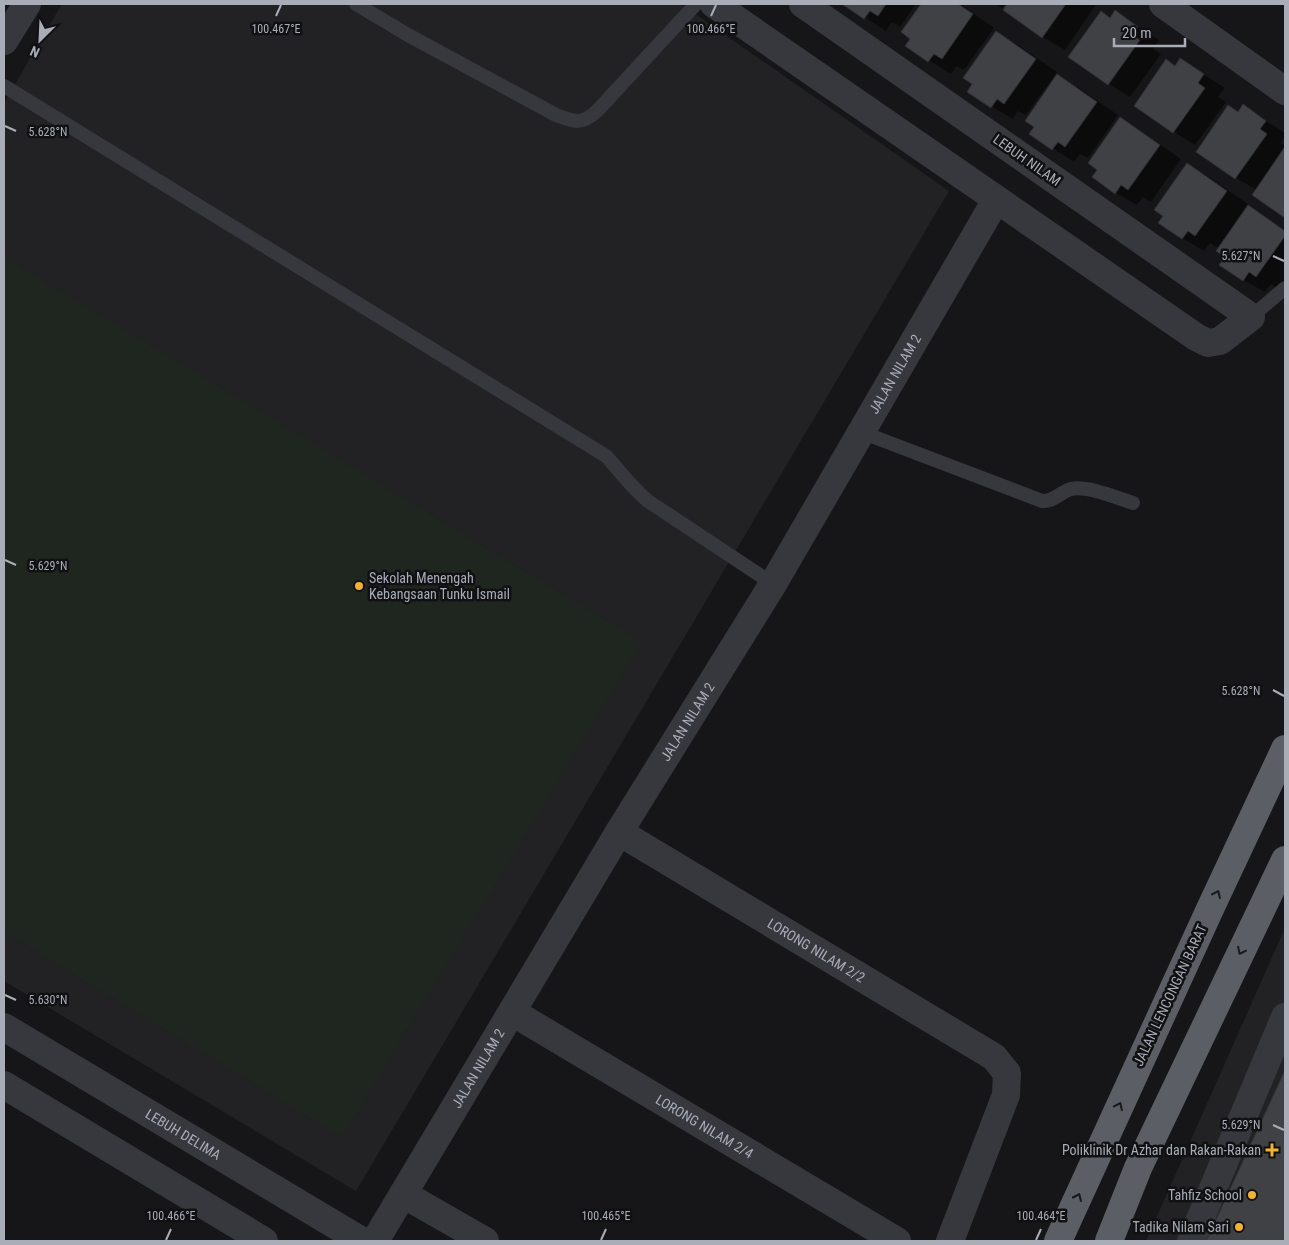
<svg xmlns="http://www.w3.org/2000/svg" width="1289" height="1245" font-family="'Roboto Condensed',sans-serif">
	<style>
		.built { fill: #222225 }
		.green { fill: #1e261f }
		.shadow { fill: #0007 }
		.building { fill: #404145; stroke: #303034 }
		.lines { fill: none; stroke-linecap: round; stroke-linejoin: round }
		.service { stroke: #37383d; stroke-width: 14 }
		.minor { stroke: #37383d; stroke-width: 28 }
		.trunk { stroke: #5b5e65; stroke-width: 28 }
		.oneway { stroke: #18191b }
		.ticks { fill: none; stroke: #a8adb8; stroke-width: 2 }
		.poi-dot { fill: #f2b134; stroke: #111113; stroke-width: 2 }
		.labels { text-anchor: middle; stroke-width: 5; stroke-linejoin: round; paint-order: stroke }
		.street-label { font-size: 14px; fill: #a8adb8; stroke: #111113 }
		.poi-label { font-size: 14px; fill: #a8adb8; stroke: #111113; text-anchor: end }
		.ticks-label { font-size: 12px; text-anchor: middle; fill: #a8adb8; stroke: #111113; stroke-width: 5; stroke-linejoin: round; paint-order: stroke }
	</style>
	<rect width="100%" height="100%" fill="#161618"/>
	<!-- built -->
	<g class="built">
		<path d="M 62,4 L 681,4 L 949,191 L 356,1191 L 4,981 L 4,103 Z"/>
		<path d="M 1285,928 L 1285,1241 L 1146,1241 Z"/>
	</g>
	<!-- green -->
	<path class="green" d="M 4,257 L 642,642 L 342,1137 L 4,932 Z"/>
	<!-- shadow -->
	<g class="shadow">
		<path d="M 844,4 L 916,4 L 900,27 L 892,22 L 886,31 Z"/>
		<path d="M 923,4 L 960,4 L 994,28 L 964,70 L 956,66 L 951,74 L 906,46 L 912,38 L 903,32 Z"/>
		<path d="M 994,4 L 1005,4 L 1002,8 Z"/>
		<path d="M 1009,4 L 1091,4 L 1095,6 L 1065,50 L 1043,37 L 1004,10 Z"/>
		<path d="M 1115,12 L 1159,40 L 1153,49 L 1161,54 L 1130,97 L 1109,84 L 1070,57 L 1101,13 L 1111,18 Z"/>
		<path d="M 996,33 L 1018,45 L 1057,72 L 1026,115 L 1018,111 L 1013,119 L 991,106 Z"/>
		<path d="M 1181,60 L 1225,88 L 1218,97 L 1226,102 L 1195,145 L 1174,132 L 1135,105 L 1166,61 L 1176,67 Z"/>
		<path d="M 1058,76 L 1079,88 L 1118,115 L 1088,158 L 1080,154 L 1074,162 L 1031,134 L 1036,127 Z"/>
		<path d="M 1243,106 L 1285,133 L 1285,136 L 1281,143 L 1285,146 L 1285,217 L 1254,194 L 1257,190 L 1236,178 L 1198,151 L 1238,113 Z"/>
		<path d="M 1121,119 L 1142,132 L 1181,159 L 1151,202 L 1143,197 L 1137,205 L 1116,193 L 1098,170 Z"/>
		<path d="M 1187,165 L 1209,177 L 1248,204 L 1246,206 L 1285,230 L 1285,279 L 1278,289 L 1271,284 L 1265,292 L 1243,280 L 1219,248 L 1210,243 L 1204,251 L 1182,238 Z"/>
		<path d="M 1285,1073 L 1285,1241 L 1207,1241 Z"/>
	</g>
	<!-- building -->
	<g class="building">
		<path d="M 842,4 L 886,4 L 878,16 L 870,11 L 864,19 Z"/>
		<path d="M 921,4 L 958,4 L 973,14 L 942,59 L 934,54 L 928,62 L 905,46 L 910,39 L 901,32 Z"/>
		<path d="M 1007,4 L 1066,4 L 1042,38 L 1003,10 Z"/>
		<path d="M 1115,10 L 1138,27 L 1132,35 L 1140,40 L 1108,85 L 1068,57 L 1101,11 L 1110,18 Z"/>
		<path d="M 996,31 L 1036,59 L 1004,104 L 997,99 L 991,108 L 967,92 L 972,84 L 963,78 Z"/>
		<path d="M 1180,58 L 1204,74 L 1198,83 L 1205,88 L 1173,133 L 1134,106 L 1166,59 L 1175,66 Z"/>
		<path d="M 1057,74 L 1097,102 L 1065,147 L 1058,142 L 1052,150 L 1029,134 L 1034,127 L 1025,121 Z"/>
		<path d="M 1243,104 L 1266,121 L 1260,129 L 1267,134 L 1235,179 L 1196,152 L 1228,105 L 1238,112 Z"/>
		<path d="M 1120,117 L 1160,145 L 1128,190 L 1121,185 L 1115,194 L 1092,177 L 1097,170 L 1088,163 Z"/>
		<path d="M 1284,148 L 1285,149 L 1285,218 L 1252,195 Z"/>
		<path d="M 1187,163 L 1227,191 L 1195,236 L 1188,231 L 1182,239 L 1158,223 L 1163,216 L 1154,210 Z"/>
		<path d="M 1248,205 L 1285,231 L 1285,236 L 1256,277 L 1249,272 L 1243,281 L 1219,265 L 1225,257 L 1216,251 Z"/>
		<path d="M 1285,1070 L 1285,1241 L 1206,1241 Z"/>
	</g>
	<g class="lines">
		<!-- service -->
		<g class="service">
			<path d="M 356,4 L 408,35 L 556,115 C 574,122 582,125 597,111 L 696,4"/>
			<path d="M 4,86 L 606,456 C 620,471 632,488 648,501 L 773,584"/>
			<path d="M 1251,317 L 1285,288"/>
			<path d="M 861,432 L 1042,501 C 1054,502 1060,492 1071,489 C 1087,485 1117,498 1133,503"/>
		</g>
		<!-- minor -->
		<g class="minor">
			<path d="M 714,4 L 1196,337 L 1208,343 L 1220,341 L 1251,317 L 803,4"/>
			<path d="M 1163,4 L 1285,91"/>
			<path d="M 4,41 L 27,4"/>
			<path id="s1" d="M 619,832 L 994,1057 L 1007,1073 L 1006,1095 L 950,1241"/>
			<path id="s2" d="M 512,1012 L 897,1241"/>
			<path id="s3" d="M 4,1027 L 362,1241"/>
			<path d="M 4,1085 L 264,1241"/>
			<path d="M 403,1194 L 485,1241"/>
			<path id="s4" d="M 375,1241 L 619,832 L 773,584 L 996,200"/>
			<path d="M 1191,1241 L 1285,1017"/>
		</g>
		<!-- trunk -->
		<g class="trunk">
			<path d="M 1058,1241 L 1210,909 L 1285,749"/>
			<path d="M 1109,1241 L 1138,1168 L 1285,860"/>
		</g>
	</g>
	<!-- one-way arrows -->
	<defs><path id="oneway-chevron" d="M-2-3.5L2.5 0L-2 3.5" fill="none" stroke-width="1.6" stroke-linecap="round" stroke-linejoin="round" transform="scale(1.25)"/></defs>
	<g class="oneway">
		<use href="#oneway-chevron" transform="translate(1217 894) rotate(-65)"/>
		<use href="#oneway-chevron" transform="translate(1241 951) rotate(116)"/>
		<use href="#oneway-chevron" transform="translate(1119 1106) rotate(-65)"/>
		<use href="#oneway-chevron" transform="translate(1078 1197) rotate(-66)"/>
	</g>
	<!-- ticks -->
	<path class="ticks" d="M 276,16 L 281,5M 711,16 L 716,5M 5,126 L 16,131M 1273,256 L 1284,261M 5,560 L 16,565M 1273,690 L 1284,696M 5,995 L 16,1000M 1273,1125 L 1284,1130M 166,1240 L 171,1229M 601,1240 L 606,1229M 1036,1240 L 1041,1229"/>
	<!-- markers -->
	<g class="poi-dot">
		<circle cx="359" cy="586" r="5"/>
		<path d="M1269.5 1142.5h5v5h5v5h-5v5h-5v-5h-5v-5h5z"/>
		<circle cx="1252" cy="1195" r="5"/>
		<circle cx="1239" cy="1227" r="5"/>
	</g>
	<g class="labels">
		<!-- street labels -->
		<g class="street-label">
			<text transform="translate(1027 160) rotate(35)" y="5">LEBUH NILAM</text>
			<text dy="5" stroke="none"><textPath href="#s4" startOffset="1011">JALAN NILAM 2</textPath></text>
			<text dy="5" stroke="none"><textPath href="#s4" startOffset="606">JALAN NILAM 2</textPath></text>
			<text dy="5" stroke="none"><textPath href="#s1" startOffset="230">LORONG NILAM 2/2</textPath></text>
			<text transform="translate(1170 995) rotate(-65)" y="5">JALAN LENCONGAN BARAT</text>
			<text dy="5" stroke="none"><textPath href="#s4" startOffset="201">JALAN NILAM 2</textPath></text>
			<text dy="5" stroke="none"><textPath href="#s2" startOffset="224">LORONG NILAM 2/4</textPath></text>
			<text dy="5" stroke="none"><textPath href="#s3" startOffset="209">LEBUH DELIMA</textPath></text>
		</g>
		<!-- poi labels -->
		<g class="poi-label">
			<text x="369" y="583" text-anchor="start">Sekolah Menengah<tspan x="369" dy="16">Kebangsaan Tunku Ismail</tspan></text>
			<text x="1261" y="1155">Poliklinik Dr Azhar dan Rakan-Rakan</text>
			<text x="1242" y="1200">Tahfiz School</text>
			<text x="1229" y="1232">Tadika Nilam Sari</text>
		</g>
	</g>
	<g class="ticks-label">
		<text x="711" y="33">100.466°E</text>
		<text x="276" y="33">100.467°E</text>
		<text x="48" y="136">5.628°N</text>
		<text x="1241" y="260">5.627°N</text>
		<text x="48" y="570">5.629°N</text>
		<text x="1241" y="695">5.628°N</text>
		<text x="48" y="1004">5.630°N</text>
		<text x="1241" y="1129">5.629°N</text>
		<text x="171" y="1220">100.466°E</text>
		<text x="606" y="1220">100.465°E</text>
		<text x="1041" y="1220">100.464°E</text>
	</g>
	<!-- border -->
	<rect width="1289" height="1245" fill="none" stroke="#a8adb8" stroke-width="10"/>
	<!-- north arrow -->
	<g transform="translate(40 40) rotate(204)" stroke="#111113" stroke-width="4" paint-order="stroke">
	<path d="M0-4L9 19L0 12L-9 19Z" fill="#a8adb8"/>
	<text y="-8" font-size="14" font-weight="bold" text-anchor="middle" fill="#a8adb8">N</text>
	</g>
	<!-- scale -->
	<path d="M1114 38v8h71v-8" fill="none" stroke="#a8adb8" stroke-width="2.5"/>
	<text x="1122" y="38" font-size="15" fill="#a8adb8" stroke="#111113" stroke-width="4" paint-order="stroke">20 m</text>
</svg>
